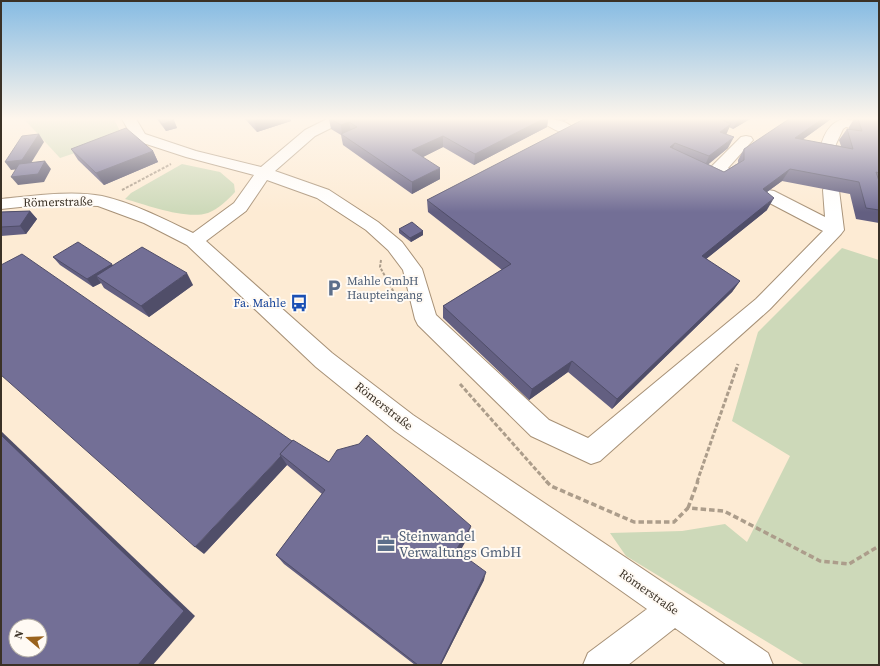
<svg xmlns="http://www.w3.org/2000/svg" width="880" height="666" font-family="'Source Serif 4',serif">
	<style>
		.green { fill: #cdd9b9 }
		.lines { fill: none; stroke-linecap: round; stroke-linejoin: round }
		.minor-casing { stroke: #a79177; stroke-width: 2 }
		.path-far2 { stroke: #ac9d8b; stroke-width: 2; stroke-dasharray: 3 1.5; stroke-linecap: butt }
		.path-far1 { stroke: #ac9d8b; stroke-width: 3; stroke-dasharray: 4.5 2; stroke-linecap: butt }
		.path { stroke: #ac9d8b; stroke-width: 3.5; stroke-dasharray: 5.5 3; stroke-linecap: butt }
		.minor { fill: #fff; fill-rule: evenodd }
		.wall { fill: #635f81 }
		.shaded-wall { fill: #504e69 }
		.building { fill: #736f96; stroke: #504e69; fill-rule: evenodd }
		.labels { text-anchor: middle; stroke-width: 4; stroke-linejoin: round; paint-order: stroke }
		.street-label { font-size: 12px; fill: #3a3126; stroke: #fffaf4 }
		.service-label { font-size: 12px; fill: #4e5e75; stroke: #fffaf4; text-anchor: start }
		.transit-label { font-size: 12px; fill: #164399; stroke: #fffaf4; text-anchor: end }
		.near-service-label { font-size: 14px; fill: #4e5e75; stroke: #fffaf4; text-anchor: start }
	</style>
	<rect width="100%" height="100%" fill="#fdebd4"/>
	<!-- green -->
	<g class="green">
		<path d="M 24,119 L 114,119 L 123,137 L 60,158 Z"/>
		<path d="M 182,164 L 220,172 L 234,184 L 235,192 C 228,200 218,209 208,213 C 186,220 147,205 125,199 L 131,193 Z"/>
		<path d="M 842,248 L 879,260 L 879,665 L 805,665 L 626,556 L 610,533 L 682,531 L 725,524 L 747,542 L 790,456 L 732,421 L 758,332 Z"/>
	</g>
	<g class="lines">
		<!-- minor casing -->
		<g class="minor-casing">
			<g id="minor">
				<path d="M 122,119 L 136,119 L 145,134 L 196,151 L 261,167 L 305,130 L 327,119 L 345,119 L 343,122 L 315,136 L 275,171 L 329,190 L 378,222 L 402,242 L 422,269 L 436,315 L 549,420 L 588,438 L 756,299 L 823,231 L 762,199 L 760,195 L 762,191 L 768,190 L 774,191 L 825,217 L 823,190 L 825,186 L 831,185 L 837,186 L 839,190 L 844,230 L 841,234 L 770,309 L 600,461 L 591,464 L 531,436 L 418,325 L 415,319 L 403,270 L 388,250 L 366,230 L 317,198 L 267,180 L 246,211 L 206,241 L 332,353 L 413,415 L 768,653 L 773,665 L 727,665 L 675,628 L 628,665 L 583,665 L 588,653 L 647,609 L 395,431 L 316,367 L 187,245 L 144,223 L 98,206 L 49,204 L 1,209 L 1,199 C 31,196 72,190 102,196 C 133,203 164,219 193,233 L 234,203 L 254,175 L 186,157 L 134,140 Z"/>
				<path d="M 539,119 C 551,119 567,119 575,130 L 573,133 C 562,136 551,127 541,122 Z"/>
				<path d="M 843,119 L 879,125 L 879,133 L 846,127 L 843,129 L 836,144 L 835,157 L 832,160 L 822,160 L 819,157 C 821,141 826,124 843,119 Z"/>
				<path d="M 746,136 L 751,137 L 753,140 L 728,168 L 735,174 L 733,177 C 724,180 715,176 710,169 L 712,166 L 741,137 Z"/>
			</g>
		</g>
		<!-- path-far2 -->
		<g class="path-far2">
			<path d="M 122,190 L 171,164"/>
			<path d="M 381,260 L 380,267 L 397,298"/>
		</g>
		<!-- path-far1 -->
		<g class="path-far1">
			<path d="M 460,384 L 547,482"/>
			<path d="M 697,482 L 738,364"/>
		</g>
		<!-- path -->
		<g class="path">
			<path d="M 546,481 L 551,486 L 634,522 L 674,522 L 688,508 L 724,511 L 820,561 L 849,564 L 879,546"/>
			<path d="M 688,508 L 698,481"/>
		</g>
		<!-- minor -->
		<use href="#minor" class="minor"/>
	</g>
	<!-- wall -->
	<g class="wall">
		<path d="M 157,119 L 173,119 L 177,128 L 166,131 Z"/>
		<path d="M 245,119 L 291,119 L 291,121 L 257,132 Z"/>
		<path d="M 329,119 L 548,119 L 547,127 L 474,165 L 443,147 L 423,157 L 440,179 L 412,194 L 343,145 L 341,135 L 331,129 Z"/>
		<path d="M 559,119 L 569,119 L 564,121 Z"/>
		<path d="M 584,119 L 750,119 L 733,129 L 729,127 L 726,134 L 728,148 L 708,164 L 724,172 L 738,163 L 738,160 L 744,149 L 831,119 L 802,140 L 841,146 L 839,140 L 847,129 L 849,129 L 849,127 L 854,119 L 879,119 L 879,223 L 856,219 L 850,194 L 782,181 L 767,192 L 767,210 L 706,259 L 740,281 L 732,292 L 612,409 L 568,372 L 529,400 L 443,318 L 443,306 L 502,270 L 428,212 L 427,200 Z"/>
		<path d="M 71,149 L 153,151 L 158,162 L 104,185 L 78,160 Z"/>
		<path d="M 30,211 L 37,219 L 26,234 L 1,236 L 1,212 Z"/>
		<path d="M 399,229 L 423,231 L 423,235 L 411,242 L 399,233 Z"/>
		<path d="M 53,257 L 113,265 L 193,285 L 149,317 L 104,288 L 101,283 L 93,287 L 60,265 Z"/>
		<path d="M 292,441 L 329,462 L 469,535 L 459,552 L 484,580 L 441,665 L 415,665 L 284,564 L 276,555 L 322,494 L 287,465 L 204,554 Z"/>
	</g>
	<!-- shaded-wall -->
	<g class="shaded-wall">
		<path d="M 259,119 L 291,119 L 291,121 L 257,132 L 254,121 Z"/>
		<path d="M 543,119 L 548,119 L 547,127 L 474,165 L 475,154 Z"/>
		<path d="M 738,119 L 750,119 L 733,129 Z"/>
		<path d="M 822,119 L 831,119 L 788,150 L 795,138 Z"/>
		<path d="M 174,120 L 177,128 L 166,131 L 162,124 Z"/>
		<path d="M 349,122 L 351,133 L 342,135 L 341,125 Z"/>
		<path d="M 731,124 L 726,135 L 720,132 Z"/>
		<path d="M 39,134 L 44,142 L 28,168 L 11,170 L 5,162 Z"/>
		<path d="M 443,136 L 443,147 L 413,162 L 412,150 Z"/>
		<path d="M 734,137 L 728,148 L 704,168 L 709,156 Z"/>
		<path d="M 675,143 L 670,154 L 670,147 Z"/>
		<path d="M 153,151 L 158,162 L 104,185 L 96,173 Z"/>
		<path d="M 45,161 L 51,169 L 44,182 L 18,185 L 11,177 Z"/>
		<path d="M 440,168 L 440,179 L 412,194 L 412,182 Z"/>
		<path d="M 790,169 L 782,181 L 756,200 L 763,189 Z"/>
		<path d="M 774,198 L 767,210 L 695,268 L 702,256 Z"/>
		<path d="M 30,211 L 37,219 L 26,234 L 20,226 Z"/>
		<path d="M 423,231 L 423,235 L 411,242 L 410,238 Z"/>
		<path d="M 112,264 L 118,272 L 96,276 L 101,283 L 93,287 L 87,279 Z"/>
		<path d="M 187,273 L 193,285 L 149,317 L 141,306 Z"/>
		<path d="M 740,281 L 732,292 L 612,409 L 617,399 Z"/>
		<path d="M 572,361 L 568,372 L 529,400 L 532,389 Z"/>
		<path d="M 1,431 L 195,616 L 153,665 L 138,665 L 1,435 Z"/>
		<path d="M 281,456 L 287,465 L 204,554 L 195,547 Z"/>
		<path d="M 471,526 L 469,535 L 456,559 L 456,550 Z"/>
		<path d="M 486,572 L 484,580 L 441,665 L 440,665 Z"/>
	</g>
	<!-- building -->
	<g class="building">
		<path d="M 159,119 L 173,119 L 174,120 L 162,124 Z"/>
		<path d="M 252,119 L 259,119 L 254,121 Z"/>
		<path d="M 331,119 L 543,119 L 475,154 L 443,136 L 412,150 L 440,168 L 412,182 L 341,134 L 357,127 L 349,122 L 341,125 Z"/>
		<path d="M 584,119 L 720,119 L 731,124 L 720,132 L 734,137 L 709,156 L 675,143 L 670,147 L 724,172 L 744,160 L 744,149 L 789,119 L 822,119 L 795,138 L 853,149 L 847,129 L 862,131 L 858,119 L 879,119 L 879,173 L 876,172 L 879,181 L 879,210 L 866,208 L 859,182 L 790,169 L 763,189 L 774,198 L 702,256 L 740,281 L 617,399 L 572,361 L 532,389 L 443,306 L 511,264 L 427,200 Z"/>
		<path d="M 126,128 L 153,151 L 96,173 L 71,149 Z"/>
		<path d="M 39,134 L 22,160 L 5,162 L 22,136 Z"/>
		<path d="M 45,161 L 38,174 L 11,177 L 19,164 Z"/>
		<path d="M 30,211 L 20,226 L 1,227 L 1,212 Z"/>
		<path d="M 412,222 L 423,231 L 410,238 L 399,229 Z"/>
		<path d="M 78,242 L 112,264 L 87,279 L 53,257 Z"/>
		<path d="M 142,247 L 187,273 L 141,306 L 96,276 Z"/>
		<path d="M 22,254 L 292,441 L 280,454 L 281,456 L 195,547 L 1,375 L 1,265 Z"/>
		<path d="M 1,435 L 184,611 L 138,665 L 1,665 ZM 16,626 L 40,626 L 40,650 L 16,650 Z"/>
		<path d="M 367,435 L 471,526 L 456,550 L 486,572 L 440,665 L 418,665 L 276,555 L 325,490 L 280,454 L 293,440 L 329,462 L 337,450 L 359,444 Z"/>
	</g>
	<!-- sky -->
	<linearGradient id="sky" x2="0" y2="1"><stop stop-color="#86bbe3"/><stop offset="0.56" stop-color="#fef6ec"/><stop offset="1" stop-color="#fef6ec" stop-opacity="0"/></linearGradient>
	<rect width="880" height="212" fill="url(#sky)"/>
	<!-- icons -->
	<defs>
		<g id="parking-bare" transform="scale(1.38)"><path d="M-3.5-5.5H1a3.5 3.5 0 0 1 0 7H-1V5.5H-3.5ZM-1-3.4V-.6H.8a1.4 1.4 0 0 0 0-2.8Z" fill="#5c6f8a" stroke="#fffaf4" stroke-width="2.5" paint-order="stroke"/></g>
		<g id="bus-bare" transform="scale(1.38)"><path d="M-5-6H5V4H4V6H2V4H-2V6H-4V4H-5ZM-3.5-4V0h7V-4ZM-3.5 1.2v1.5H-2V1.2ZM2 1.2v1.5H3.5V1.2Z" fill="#1a4fb4" stroke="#fffaf4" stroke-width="2.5" paint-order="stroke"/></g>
		<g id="office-bare" transform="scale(1.38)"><path d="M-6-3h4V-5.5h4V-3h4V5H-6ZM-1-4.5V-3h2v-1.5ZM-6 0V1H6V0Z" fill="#5c6f8a" stroke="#fffaf4" stroke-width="2.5" paint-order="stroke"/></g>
	</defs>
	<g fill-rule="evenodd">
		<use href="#parking-bare" x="334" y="288"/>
		<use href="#bus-bare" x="299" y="303"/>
		<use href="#office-bare" x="386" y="544"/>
	</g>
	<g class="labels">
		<!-- street labels -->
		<g class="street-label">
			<text transform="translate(58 202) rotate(-1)" y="4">Römerstraße</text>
			<text transform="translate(384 406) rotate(38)" y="4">Römerstraße</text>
			<text transform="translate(649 592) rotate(35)" y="4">Römerstraße</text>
		</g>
		<!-- service labels -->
		<g class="service-label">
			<text x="347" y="285">Mahle GmbH<tspan x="347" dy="14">Haupteingang</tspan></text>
		</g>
		<!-- transit labels -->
		<g class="transit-label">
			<text x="286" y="307">Fa. Mahle</text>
		</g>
		<!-- near-service labels -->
		<g class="near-service-label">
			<text x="399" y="541">Steinwandel<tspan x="399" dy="16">Verwaltungs GmbH</tspan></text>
		</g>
	</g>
	<!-- border -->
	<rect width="880" height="666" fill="none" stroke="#3a3126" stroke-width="4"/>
	<!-- north arrow -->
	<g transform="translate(28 638) rotate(289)"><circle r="19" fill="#fffaf4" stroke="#b0aaa2"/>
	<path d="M0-3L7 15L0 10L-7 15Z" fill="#9a631d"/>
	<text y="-6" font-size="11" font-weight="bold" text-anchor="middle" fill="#3a3126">N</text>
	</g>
</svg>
